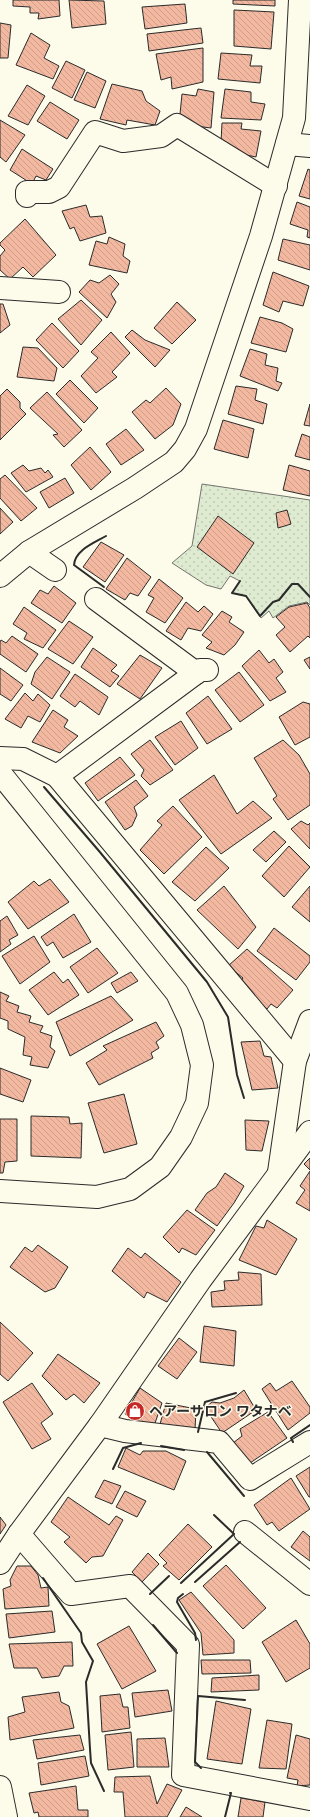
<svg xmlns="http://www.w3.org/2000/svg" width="310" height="1817" font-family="Quicksand,'Noto Sans JP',sans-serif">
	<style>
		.grass { fill: url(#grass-dots); stroke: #74746e }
		.building { fill: url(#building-back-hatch); stroke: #2b2b2b }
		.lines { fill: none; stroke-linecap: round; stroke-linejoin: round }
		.street-casing { stroke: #2b2b2b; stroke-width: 24 }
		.secondary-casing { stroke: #2b2b2b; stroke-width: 24 }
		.street { stroke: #fdfbea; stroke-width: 22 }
		.secondary { stroke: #fdfbea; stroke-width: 22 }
		.wall { stroke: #2b2b2b; stroke-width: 2 }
		.labels { text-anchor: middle; stroke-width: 3; stroke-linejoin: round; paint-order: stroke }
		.poi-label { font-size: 14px; font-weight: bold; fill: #2b2b2b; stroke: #fdfbea; text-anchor: start }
	</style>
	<defs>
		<pattern id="grass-dots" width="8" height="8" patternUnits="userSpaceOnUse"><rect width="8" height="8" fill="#deebd1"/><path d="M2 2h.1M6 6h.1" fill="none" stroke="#bfcab4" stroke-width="1.8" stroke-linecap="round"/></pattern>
		<pattern id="building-back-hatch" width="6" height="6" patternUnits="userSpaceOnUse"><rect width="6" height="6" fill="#f2b8a0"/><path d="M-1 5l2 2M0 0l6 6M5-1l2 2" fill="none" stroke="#d09e8a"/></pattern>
	</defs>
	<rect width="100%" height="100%" fill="#fdfbea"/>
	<!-- grass -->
	<path class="grass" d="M 202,484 L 310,500 L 310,605 L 307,602 L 289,606 L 273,618 L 269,611 L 261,618 L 246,596 L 232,593 L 240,581 L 230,576 L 221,589 L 206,585 L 172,563 L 192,546 Z"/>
	<!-- building -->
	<g class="building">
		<path d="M 13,0 L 59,0 L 60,16 L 38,19 L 39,13 L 30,13 L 30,7 L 13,6 Z"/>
		<path d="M 69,0 L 104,1 L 106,24 L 72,28 Z"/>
		<path d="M 233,0 L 275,0 L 275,6 L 233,4 Z"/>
		<path d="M 185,4 L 187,23 L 145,29 L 142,7 Z"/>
		<path d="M 234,10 L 274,12 L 271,49 L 234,46 Z"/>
		<path d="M 0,23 L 11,25 L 8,58 L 0,58 Z"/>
		<path d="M 201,28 L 203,43 L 149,51 L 147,34 Z"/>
		<path d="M 31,33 L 50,45 L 44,58 L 59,66 L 53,79 L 16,65 Z"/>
		<path d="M 203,48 L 203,82 L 172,89 L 171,77 L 161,80 L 156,54 Z"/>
		<path d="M 221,53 L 252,55 L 250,66 L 262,66 L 260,83 L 218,79 Z"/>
		<path d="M 66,61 L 85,70 L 72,98 L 52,88 Z"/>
		<path d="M 87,72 L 106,81 L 95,108 L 74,100 Z"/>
		<path d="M 112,84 L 142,91 L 146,101 L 160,111 L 155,125 L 127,120 L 126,125 L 100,119 Z"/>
		<path d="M 27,85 L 45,96 L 28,125 L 8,116 Z"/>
		<path d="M 198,89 L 214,92 L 211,128 L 195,126 L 180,114 L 182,94 L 196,96 Z"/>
		<path d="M 225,89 L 251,92 L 251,102 L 265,104 L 261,120 L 221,118 Z"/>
		<path d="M 50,102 L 79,120 L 67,139 L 37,121 Z"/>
		<path d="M 0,120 L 25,135 L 6,162 L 0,157 Z"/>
		<path d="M 222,123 L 242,123 L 241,129 L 261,131 L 256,157 L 227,151 L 227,143 L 221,142 Z"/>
		<path d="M 22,149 L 53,169 L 46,180 L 36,176 L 32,184 L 10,170 Z"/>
		<path d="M 308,169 L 310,170 L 310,199 L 299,196 Z"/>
		<path d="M 297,202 L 310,207 L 310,238 L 307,237 L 308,230 L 290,224 Z"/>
		<path d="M 86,205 L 90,217 L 102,216 L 106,233 L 80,241 L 74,227 L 70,229 L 62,211 Z"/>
		<path d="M 25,219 L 56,255 L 33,277 L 23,267 L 10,279 L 0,270 L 0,256 L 5,250 L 0,245 L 0,243 Z"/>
		<path d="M 109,237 L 125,244 L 123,256 L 130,261 L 127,273 L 89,265 L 96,241 L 107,244 Z"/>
		<path d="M 283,239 L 310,245 L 310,270 L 278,260 Z"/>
		<path d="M 273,272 L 309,286 L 303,306 L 283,301 L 279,312 L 263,305 Z"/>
		<path d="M 110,275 L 119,284 L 111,294 L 116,302 L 107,318 L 79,292 L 90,280 L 99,283 Z"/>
		<path d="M 81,300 L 102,320 L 81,345 L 58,319 Z"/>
		<path d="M 177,302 L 196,320 L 172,344 L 154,328 Z"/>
		<path d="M 0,304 L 3,304 L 10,325 L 0,333 Z"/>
		<path d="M 260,317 L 282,323 L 293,329 L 286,352 L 251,343 Z"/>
		<path d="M 52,323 L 79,351 L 63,368 L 36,340 Z"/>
		<path d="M 132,330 L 145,340 L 170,350 L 155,367 L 125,337 Z"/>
		<path d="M 111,332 L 130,353 L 112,372 L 117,377 L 96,393 L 81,376 L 98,358 L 91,352 Z"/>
		<path d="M 23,347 L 38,348 L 57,368 L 54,381 L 17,377 Z"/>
		<path d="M 250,349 L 267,354 L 265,365 L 278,368 L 276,381 L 282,383 L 278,391 L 240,376 Z"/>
		<path d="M 70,380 L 98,408 L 84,423 L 56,394 Z"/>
		<path d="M 236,386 L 257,389 L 255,400 L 267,404 L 263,424 L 228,414 Z"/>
		<path d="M 166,388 L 181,404 L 173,425 L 155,439 L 132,412 L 146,400 L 150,403 Z"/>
		<path d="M 7,389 L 20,402 L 20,408 L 26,414 L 0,440 L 0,396 Z"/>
		<path d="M 47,392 L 82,430 L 64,447 L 53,435 L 58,434 L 30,408 Z"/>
		<path d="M 310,404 L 310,426 L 304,425 Z"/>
		<path d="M 223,420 L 254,429 L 248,458 L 214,449 Z"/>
		<path d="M 126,429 L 144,450 L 121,465 L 106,444 Z"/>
		<path d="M 302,434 L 310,437 L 310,460 L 295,456 Z"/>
		<path d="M 90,447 L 111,472 L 91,490 L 71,465 Z"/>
		<path d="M 23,465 L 29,471 L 41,468 L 45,473 L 48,470 L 53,477 L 26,492 L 11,473 Z"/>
		<path d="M 289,465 L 310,471 L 310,496 L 283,490 Z"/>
		<path d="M 5,475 L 37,508 L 21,521 L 0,498 L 0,479 Z"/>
		<path d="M 65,478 L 74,493 L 49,508 L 40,492 Z"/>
		<path d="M 0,508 L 13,522 L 0,534 Z"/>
		<path d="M 287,510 L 291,524 L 278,528 L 276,513 Z"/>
		<path d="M 218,516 L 254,543 L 233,574 L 197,547 Z"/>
		<path d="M 101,542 L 124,555 L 105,582 L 83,567 Z"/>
		<path d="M 127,558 L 151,577 L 138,596 L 130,593 L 125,600 L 106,589 Z"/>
		<path d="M 159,579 L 183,598 L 165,623 L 146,612 L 154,598 L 148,595 Z"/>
		<path d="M 54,586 L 76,603 L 62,623 L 31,603 L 40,590 L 48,594 Z"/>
		<path d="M 186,602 L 198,612 L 204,606 L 213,614 L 201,631 L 188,628 L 181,640 L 166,631 Z"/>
		<path d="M 307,603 L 310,608 L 310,638 L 308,636 L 290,652 L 276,635 L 285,627 L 276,617 L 289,607 Z"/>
		<path d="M 24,607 L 56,630 L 43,648 L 24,639 L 27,633 L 13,624 Z"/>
		<path d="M 222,611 L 232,617 L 229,622 L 244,632 L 235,645 L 224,655 L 206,648 L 212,642 L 202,635 Z"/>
		<path d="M 69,621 L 93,637 L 73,664 L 48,649 Z"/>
		<path d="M 12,636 L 38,654 L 26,672 L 0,654 L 0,642 L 1,640 L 6,643 Z"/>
		<path d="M 93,648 L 117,665 L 111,671 L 119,676 L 110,687 L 81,667 Z"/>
		<path d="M 259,650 L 269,663 L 274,659 L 283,672 L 276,678 L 286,692 L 270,701 L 242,666 Z"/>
		<path d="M 140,655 L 162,668 L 140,699 L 117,684 Z"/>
		<path d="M 47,657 L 70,672 L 52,699 L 31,684 L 35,672 Z"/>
		<path d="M 310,657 L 310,669 L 304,660 Z"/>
		<path d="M 0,668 L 23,685 L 11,701 L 0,694 Z"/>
		<path d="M 239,672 L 264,705 L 240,722 L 215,690 Z"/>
		<path d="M 75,674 L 108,697 L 99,715 L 80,701 L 75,707 L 60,696 Z"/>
		<path d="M 25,693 L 33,701 L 38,694 L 50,705 L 40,722 L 28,716 L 21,728 L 5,719 Z"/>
		<path d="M 208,696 L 232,729 L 207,744 L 186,713 Z"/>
		<path d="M 303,702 L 310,704 L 310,737 L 295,745 L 279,717 Z"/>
		<path d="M 53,710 L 68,720 L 64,727 L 78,736 L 60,753 L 32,742 Z"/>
		<path d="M 181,721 L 198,748 L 175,765 L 155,737 Z"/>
		<path d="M 150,740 L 173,770 L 150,785 L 141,776 L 144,770 L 131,754 Z"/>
		<path d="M 283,740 L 299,755 L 310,774 L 310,805 L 288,820 L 273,799 L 277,796 L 254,758 Z"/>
		<path d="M 120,757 L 135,775 L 98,801 L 85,783 Z"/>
		<path d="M 214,775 L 237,814 L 253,801 L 272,818 L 221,854 L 179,800 Z"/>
		<path d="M 136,780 L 148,796 L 134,807 L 137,815 L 132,826 L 125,830 L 105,802 Z"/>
		<path d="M 173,806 L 202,837 L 164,874 L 140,850 L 162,825 L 157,821 Z"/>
		<path d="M 301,821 L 308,825 L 310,823 L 310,849 L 291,829 Z"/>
		<path d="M 274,831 L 286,842 L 266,862 L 253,850 Z"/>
		<path d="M 289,846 L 310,867 L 284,897 L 262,876 Z"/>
		<path d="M 206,847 L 229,868 L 195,901 L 172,882 Z"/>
		<path d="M 50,879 L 69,902 L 28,929 L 8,902 L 34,881 L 39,886 Z"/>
		<path d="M 224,886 L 256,927 L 238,949 L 197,910 Z"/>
		<path d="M 310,886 L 310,922 L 292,907 Z"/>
		<path d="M 74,914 L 91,942 L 63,958 L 53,942 L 47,946 L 41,937 Z"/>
		<path d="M 7,916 L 18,935 L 9,940 L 11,944 L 0,952 L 0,921 Z"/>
		<path d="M 274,928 L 310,956 L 310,962 L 296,980 L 257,951 Z"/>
		<path d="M 34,936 L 50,962 L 20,984 L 2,956 Z"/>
		<path d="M 97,948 L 118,973 L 88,993 L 70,967 Z"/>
		<path d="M 247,949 L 293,990 L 277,1008 L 271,1004 L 267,1009 L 239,984 L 243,978 L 228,966 Z"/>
		<path d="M 54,972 L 63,983 L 68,979 L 79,995 L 48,1015 L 29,990 Z"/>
		<path d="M 131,972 L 138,981 L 117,993 L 111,983 Z"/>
		<path d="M 0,992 L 9,996 L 6,1001 L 19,1006 L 17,1012 L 31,1016 L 29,1022 L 43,1026 L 40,1032 L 52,1036 L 50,1047 L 55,1051 L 48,1068 L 30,1065 L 32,1057 L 23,1055 L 25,1037 L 8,1029 L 8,1021 L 0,1018 Z"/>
		<path d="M 111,996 L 133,1020 L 70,1056 L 56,1022 Z"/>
		<path d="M 156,1022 L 164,1036 L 156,1042 L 159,1048 L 151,1053 L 153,1058 L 99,1085 L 86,1063 L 107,1050 L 103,1046 Z"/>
		<path d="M 260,1041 L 264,1056 L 271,1057 L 278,1088 L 252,1090 L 241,1042 Z"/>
		<path d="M 0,1068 L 31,1080 L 23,1102 L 0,1094 Z"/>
		<path d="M 124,1094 L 137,1144 L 104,1153 L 88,1103 Z"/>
		<path d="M 31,1116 L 69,1117 L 70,1124 L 82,1123 L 81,1158 L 31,1156 Z"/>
		<path d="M 0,1119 L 17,1119 L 17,1161 L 5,1162 L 3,1173 L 0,1173 Z"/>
		<path d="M 245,1120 L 269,1121 L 262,1151 L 246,1150 Z"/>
		<path d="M 310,1158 L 310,1170 L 304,1164 Z"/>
		<path d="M 310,1171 L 310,1211 L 296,1203 L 305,1190 L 300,1186 Z"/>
		<path d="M 225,1173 L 244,1186 L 234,1203 L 217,1226 L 195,1210 L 207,1193 L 216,1187 Z"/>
		<path d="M 187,1210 L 215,1230 L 196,1255 L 182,1248 L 179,1253 L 163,1237 Z"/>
		<path d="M 267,1220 L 297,1239 L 276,1275 L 239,1260 L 256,1226 L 264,1228 Z"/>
		<path d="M 38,1245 L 68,1267 L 55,1288 L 45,1292 L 10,1267 L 25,1247 L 32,1252 Z"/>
		<path d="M 128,1248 L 141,1258 L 145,1253 L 181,1282 L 167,1302 L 147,1292 L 144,1298 L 112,1271 Z"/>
		<path d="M 238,1272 L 261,1274 L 262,1305 L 212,1307 L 211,1292 L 225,1290 L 224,1281 L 239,1280 Z"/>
		<path d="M 0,1322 L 33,1353 L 8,1381 L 0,1374 Z"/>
		<path d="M 204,1326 L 236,1331 L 234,1366 L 200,1362 Z"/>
		<path d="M 179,1338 L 197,1352 L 177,1379 L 158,1366 Z"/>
		<path d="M 58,1354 L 100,1383 L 84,1403 L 74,1394 L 66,1400 L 42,1376 Z"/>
		<path d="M 292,1381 L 310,1407 L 310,1413 L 288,1430 L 262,1389 L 270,1383 L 276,1391 Z"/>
		<path d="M 32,1383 L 53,1414 L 41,1423 L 51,1439 L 32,1449 L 3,1402 Z"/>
		<path d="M 140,1388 L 162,1403 L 154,1426 L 139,1423 L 125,1414 Z"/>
		<path d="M 244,1390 L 256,1410 L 222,1433 L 205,1408 L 212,1402 L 220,1403 L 234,1398 Z"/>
		<path d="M 166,1403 L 196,1409 L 195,1430 L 160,1424 Z"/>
		<path d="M 268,1412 L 287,1438 L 250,1463 L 233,1443 L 242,1436 L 240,1429 Z"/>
		<path d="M 126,1448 L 140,1455 L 143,1451 L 166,1451 L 186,1461 L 174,1490 L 118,1467 Z"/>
		<path d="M 310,1467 L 310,1497 L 309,1497 L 296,1476 Z"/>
		<path d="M 291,1478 L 310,1509 L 279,1531 L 272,1522 L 267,1525 L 254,1505 Z"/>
		<path d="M 104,1480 L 121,1486 L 112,1504 L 95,1497 Z"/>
		<path d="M 125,1491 L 146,1501 L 137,1517 L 116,1507 Z"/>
		<path d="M 68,1497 L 109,1525 L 116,1516 L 123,1520 L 103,1556 L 92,1557 L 86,1563 L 64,1542 L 70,1537 L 51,1522 Z"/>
		<path d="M 0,1517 L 6,1525 L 0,1534 Z"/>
		<path d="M 188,1524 L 212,1547 L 179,1580 L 163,1566 L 167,1563 L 159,1555 Z"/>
		<path d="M 303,1531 L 310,1537 L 310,1561 L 291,1547 Z"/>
		<path d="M 148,1553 L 159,1564 L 142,1582 L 132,1572 Z"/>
		<path d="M 226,1565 L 266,1608 L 243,1629 L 203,1586 Z"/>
		<path d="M 17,1566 L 31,1566 L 38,1575 L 41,1588 L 48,1587 L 49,1606 L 5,1609 L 3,1589 L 11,1586 L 10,1580 Z"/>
		<path d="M 191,1592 L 234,1640 L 234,1653 L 203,1655 L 201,1633 L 179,1600 Z"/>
		<path d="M 52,1611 L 55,1632 L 9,1638 L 6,1614 Z"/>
		<path d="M 296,1620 L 310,1644 L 310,1668 L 286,1682 L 262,1642 Z"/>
		<path d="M 129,1626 L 156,1671 L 122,1689 L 97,1644 Z"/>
		<path d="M 72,1642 L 73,1666 L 64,1666 L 59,1676 L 42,1678 L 37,1668 L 14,1668 L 9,1644 Z"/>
		<path d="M 201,1660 L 250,1660 L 251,1673 L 202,1674 Z"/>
		<path d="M 259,1675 L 259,1690 L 211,1692 L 212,1678 Z"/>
		<path d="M 168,1690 L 172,1711 L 135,1717 L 132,1693 Z"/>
		<path d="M 59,1692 L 61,1702 L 69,1706 L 74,1728 L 10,1740 L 8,1717 L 25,1712 L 22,1697 Z"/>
		<path d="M 120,1694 L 123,1707 L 128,1707 L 130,1728 L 102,1732 L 100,1696 Z"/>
		<path d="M 216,1701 L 251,1709 L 242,1764 L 207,1759 Z"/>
		<path d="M 267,1720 L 292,1724 L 286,1769 L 259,1768 Z"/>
		<path d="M 131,1732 L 134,1767 L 108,1770 L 105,1735 Z"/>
		<path d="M 80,1735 L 84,1750 L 37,1759 L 33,1740 Z"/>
		<path d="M 296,1735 L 310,1739 L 310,1785 L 297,1786 L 298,1780 L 287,1778 Z"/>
		<path d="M 165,1738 L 169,1767 L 137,1767 L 137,1739 Z"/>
		<path d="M 85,1756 L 89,1776 L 41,1785 L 38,1763 Z"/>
		<path d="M 150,1776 L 157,1804 L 167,1784 L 182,1790 L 167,1817 L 125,1817 L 123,1792 L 114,1792 L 115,1777 Z"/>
		<path d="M 76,1786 L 78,1810 L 88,1810 L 88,1817 L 39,1817 L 38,1812 L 34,1813 L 29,1793 Z"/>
		<path d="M 241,1798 L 265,1802 L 263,1817 L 238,1817 Z"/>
		<path d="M 186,1807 L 202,1817 L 180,1817 Z"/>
	</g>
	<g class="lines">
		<!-- street casing -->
		<g class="street-casing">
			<g id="street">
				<path d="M 287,144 L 310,146"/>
				<path d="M 27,196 L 27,192 L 49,192 L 59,187 L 95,132 L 123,141 L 161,136 L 177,125 L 276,186"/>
				<path d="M 0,288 L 59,292"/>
				<path d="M 29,552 L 55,570"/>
				<path d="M 96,599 L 196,673"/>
				<path d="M 0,758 L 23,759 L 57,776 L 295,1061"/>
				<path d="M 57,776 L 200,670 L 207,670"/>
				<path d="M 279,1172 L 295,1061 L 310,1021"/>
				<path d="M 100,1425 L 125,1431 L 219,1442 L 250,1479 L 310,1442"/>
				<path d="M 245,1532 L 310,1584"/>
				<path d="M 19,1534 L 71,1594 L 130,1586 L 188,1645 L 183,1775 L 310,1799"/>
				<path d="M 0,1563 L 19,1534 L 100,1425 L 201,1279 L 310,1132"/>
				<path d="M 0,1787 L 6,1817"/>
			</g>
		</g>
		<!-- secondary casing -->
		<g class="secondary-casing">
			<g id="secondary">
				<path d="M 0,576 L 29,552 L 135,488 L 174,462 L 185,449 L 196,429 L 261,236 L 294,118 L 300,0"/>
				<path d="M 0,773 L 177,993 L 192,1025 L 202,1065 L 197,1103 L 181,1137 L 160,1167 L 130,1189 L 97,1197 L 0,1191"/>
			</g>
		</g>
		<!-- street -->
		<use href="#street" class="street"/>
		<!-- secondary -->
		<use href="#secondary" class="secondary"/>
		<!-- wall -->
		<g class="wall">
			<path d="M 240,581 L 232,593 L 246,596 L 260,616 L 273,602 L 279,600 L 292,584 L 298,584 L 310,597"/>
			<path d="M 104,587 L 74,565 C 75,550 94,543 106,536"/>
			<path d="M 44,787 L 99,851 L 207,982 L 228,1017 L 237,1075 L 244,1098"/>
			<path d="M 198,1432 L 205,1402 L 236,1393"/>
			<path d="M 293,1442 L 291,1438 L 310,1425"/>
			<path d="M 161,1446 L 184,1450"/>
			<path d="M 207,1452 L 244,1496"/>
			<path d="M 113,1469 L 123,1448 L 141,1443"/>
			<path d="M 43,1578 L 81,1633 L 82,1642 L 93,1661 L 86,1682 L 90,1749 L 91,1763 L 104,1791"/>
			<path d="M 195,1582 L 240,1542"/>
			<path d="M 181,1583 L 234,1534 L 214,1515"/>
			<path d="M 150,1594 L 169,1576"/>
			<path d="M 183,1594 L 178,1598 L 177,1602 L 195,1633 L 196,1640"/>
			<path d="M 153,1625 L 177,1653"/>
			<path d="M 201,1768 L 195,1762 L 198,1696 L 245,1700"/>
			<path d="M 225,1817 L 231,1793 L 230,1793"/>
		</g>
	</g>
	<!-- icons -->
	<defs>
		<g id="shop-disc" transform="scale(1)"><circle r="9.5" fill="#c62828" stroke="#fdfbea"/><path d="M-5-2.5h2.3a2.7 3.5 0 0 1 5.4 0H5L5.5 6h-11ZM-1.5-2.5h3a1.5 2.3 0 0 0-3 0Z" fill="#fff"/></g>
	</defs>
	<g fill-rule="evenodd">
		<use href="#shop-disc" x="135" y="1411"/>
	</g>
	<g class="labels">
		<!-- poi labels -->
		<g class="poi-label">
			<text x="149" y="1416">ヘアーサロン ワタナベ</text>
		</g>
	</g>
</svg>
